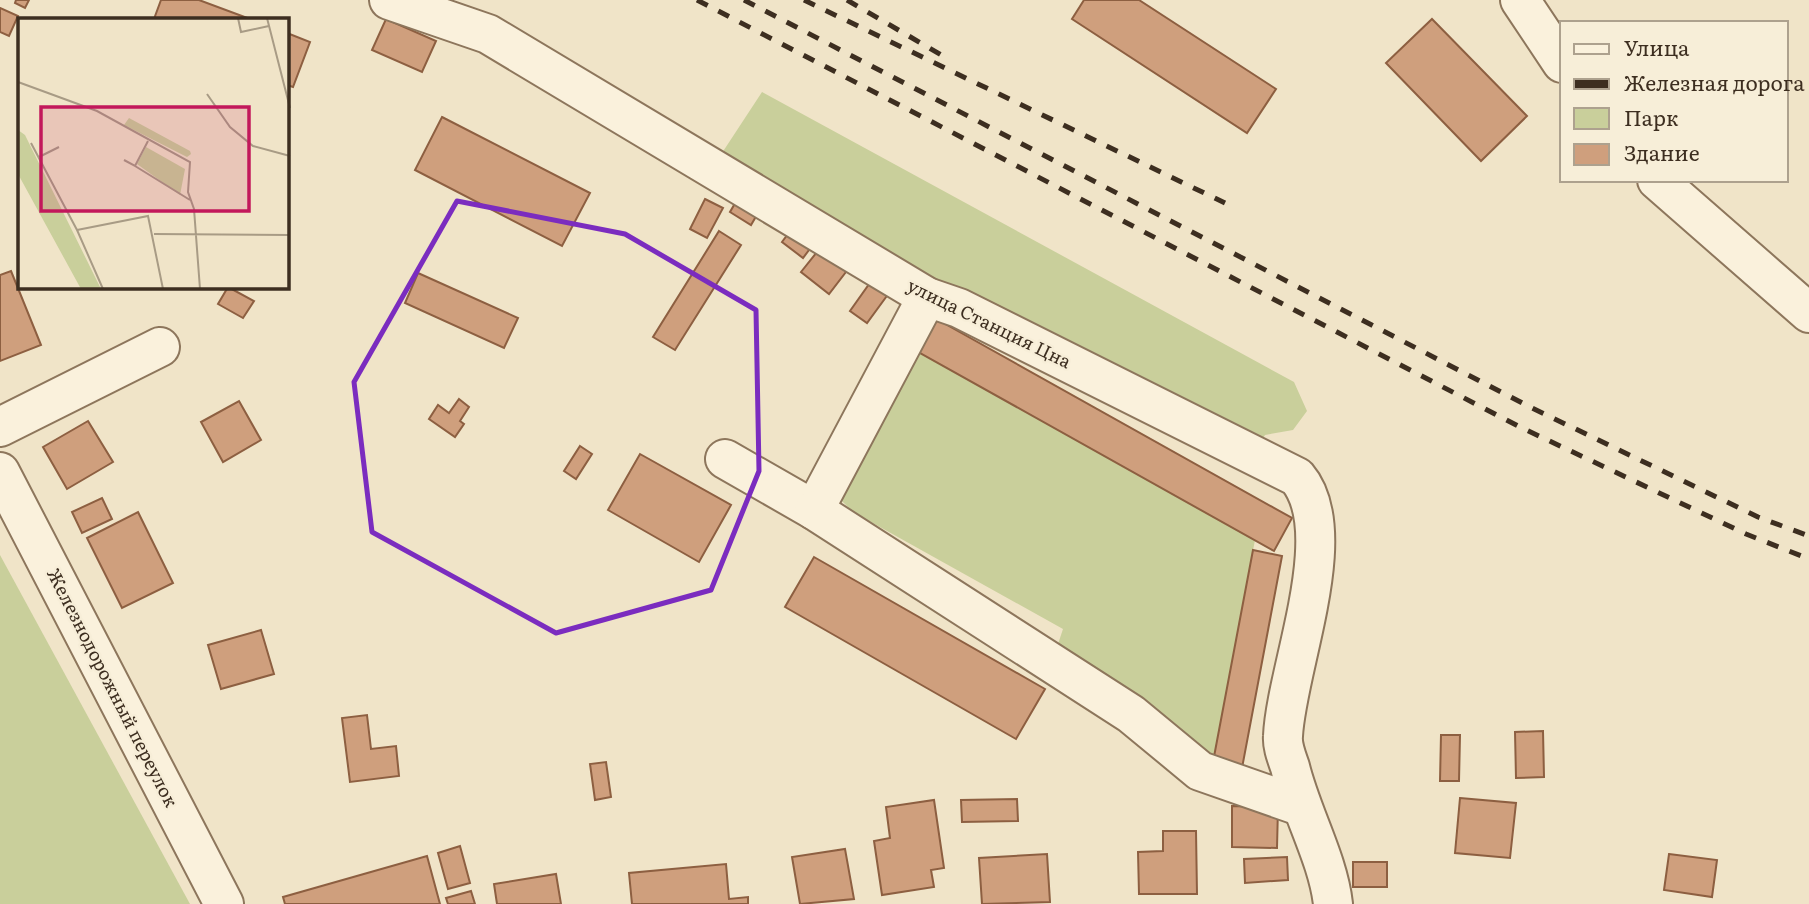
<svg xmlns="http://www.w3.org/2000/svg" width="1809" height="904" font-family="Literata,serif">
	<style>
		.green { fill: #c9cf9b }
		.building { fill: #cf9f7d; stroke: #8d5f41; stroke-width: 2 }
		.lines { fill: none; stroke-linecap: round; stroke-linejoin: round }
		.minor-casing { stroke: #8d765c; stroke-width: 42 }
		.minor { stroke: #faf1dc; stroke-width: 38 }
		.rail { stroke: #3d2e20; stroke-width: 5; stroke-dasharray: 12 12; stroke-linecap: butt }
		.marked { fill: none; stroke: #7b2cbf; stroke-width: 5; stroke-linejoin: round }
		.labels { text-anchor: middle; stroke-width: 5; stroke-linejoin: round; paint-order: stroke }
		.street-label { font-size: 18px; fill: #3d2e20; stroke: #f7eed8 }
		.inset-road { fill: none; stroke: #a89b85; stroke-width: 2 }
		.view { fill: #c2185b; fill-opacity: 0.15; stroke: #c2185b; stroke-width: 3.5 }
		.inset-edge { fill: none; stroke: #3d2e20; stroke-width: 3.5 }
	</style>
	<rect width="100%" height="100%" fill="#f0e4c8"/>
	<!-- green -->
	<g class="green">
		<path d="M 762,92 L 1294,382 L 1307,411 L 1293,430 L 1265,435 L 1258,447 L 935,291 L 722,153 Z"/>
		<path d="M 913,349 L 1255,540 L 1213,762 L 1056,650 L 1063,629 L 853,512 L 839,498 Z"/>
		<path d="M 0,555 L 190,904 L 0,904 Z"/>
	</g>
	<!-- building -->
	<g class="building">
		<path d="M 16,0 L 29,0 L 25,8 L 15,3 Z"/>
		<path d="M 161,0 L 199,0 L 250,19 L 154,19 Z"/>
		<path d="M 1084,0 L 1139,0 L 1276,89 L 1247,133 L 1072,19 Z"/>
		<path d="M 0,8 L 18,16 L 9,36 L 0,32 Z"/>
		<path d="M 386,19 L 436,41 L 422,72 L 372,50 Z"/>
		<path d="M 1432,19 L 1527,116 L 1481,161 L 1386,63 Z"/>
		<path d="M 287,33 L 310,42 L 293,87 L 287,85 Z"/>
		<path d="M 442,117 L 590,193 L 562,246 L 415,170 Z"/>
		<path d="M 705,199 L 723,208 L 707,238 L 690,229 Z"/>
		<path d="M 737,200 L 758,213 L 751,225 L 730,212 Z"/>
		<path d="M 793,227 L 815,242 L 803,258 L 782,242 Z"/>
		<path d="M 719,231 L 741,245 L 675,350 L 653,337 Z"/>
		<path d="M 821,247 L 849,268 L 829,294 L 801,272 Z"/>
		<path d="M 11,271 L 41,345 L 0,361 L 0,275 Z"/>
		<path d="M 418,273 L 518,318 L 504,348 L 405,303 Z"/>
		<path d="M 872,280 L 889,293 L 867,323 L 850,311 Z"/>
		<path d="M 228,287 L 254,301 L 243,318 L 218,304 Z"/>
		<path d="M 931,316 L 1292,518 L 1274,551 L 913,349 Z"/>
		<path d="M 459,399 L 469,407 L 460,421 L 464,424 L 455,437 L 429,419 L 438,405 L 449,413 Z"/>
		<path d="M 239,401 L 261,440 L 223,462 L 201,422 Z"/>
		<path d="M 88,421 L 113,462 L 67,489 L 43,447 Z"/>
		<path d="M 580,446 L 592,454 L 576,479 L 564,471 Z"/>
		<path d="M 640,454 L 731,505 L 699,562 L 608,510 Z"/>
		<path d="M 102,498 L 112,519 L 82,533 L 72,512 Z"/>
		<path d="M 138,512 L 173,583 L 122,608 L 87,538 Z"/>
		<path d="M 1253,550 L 1282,556 L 1242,768 L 1213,762 Z"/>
		<path d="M 814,557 L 1045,689 L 1016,739 L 785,607 Z"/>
		<path d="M 261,630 L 274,674 L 221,689 L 208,645 Z"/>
		<path d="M 367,715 L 371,749 L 396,746 L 399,776 L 350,782 L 342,718 Z"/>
		<path d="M 1543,731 L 1544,777 L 1516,778 L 1515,732 Z"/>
		<path d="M 1441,735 L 1460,735 L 1459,781 L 1440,781 Z"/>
		<path d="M 606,762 L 611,797 L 595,800 L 590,764 Z"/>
		<path d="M 1460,798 L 1516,803 L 1510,858 L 1455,853 Z"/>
		<path d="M 1017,799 L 1018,821 L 962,822 L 961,800 Z"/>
		<path d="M 934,800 L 944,868 L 931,870 L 934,887 L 882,895 L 874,841 L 890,838 L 886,807 Z"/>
		<path d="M 1232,806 L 1278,807 L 1277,848 L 1232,847 Z"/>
		<path d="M 1163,831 L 1196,831 L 1197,894 L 1139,894 L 1138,852 L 1163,851 Z"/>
		<path d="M 460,846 L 470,883 L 448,889 L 438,853 Z"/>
		<path d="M 845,849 L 854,899 L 800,904 L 792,857 Z"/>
		<path d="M 1047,854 L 1050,902 L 982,904 L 979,858 Z"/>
		<path d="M 1669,854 L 1717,860 L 1712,897 L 1664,890 Z"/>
		<path d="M 427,856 L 440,904 L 285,904 L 283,897 Z"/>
		<path d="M 1287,857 L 1288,880 L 1245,883 L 1244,859 Z"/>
		<rect x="1353" y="862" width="34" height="25"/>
		<path d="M 726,864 L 729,899 L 748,897 L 748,904 L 632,904 L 629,873 Z"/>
		<path d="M 556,874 L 561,904 L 497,904 L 494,884 Z"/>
		<path d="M 471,891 L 475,904 L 448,904 L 446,898 Z"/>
	</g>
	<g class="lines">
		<!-- minor casing -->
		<g class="minor-casing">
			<g id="minor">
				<path d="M 389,0 L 488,34 L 927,297 L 959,308 L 1297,477 C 1344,532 1286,669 1283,736 C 1282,746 1287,758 1290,767 C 1301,813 1328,859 1333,904"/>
				<path d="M 1520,0 L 1562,63"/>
				<path d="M 1657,180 L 1809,313"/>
				<path d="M 0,427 L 160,347"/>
				<path d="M 725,459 L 814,510 L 927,297"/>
				<path d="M 0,472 L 224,904"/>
				<path d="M 814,510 L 1131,714 L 1200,771 L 1300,806"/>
			</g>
		</g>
		<!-- minor -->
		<use href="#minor" class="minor"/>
		<!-- rail -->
		<g class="rail">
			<path d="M 697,0 L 1520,427 L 1746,534 L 1809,559"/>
			<path d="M 744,0 L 1530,407 L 1758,517 L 1809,536"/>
			<path d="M 804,0 L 1225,203"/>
			<path d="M 847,0 L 943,56"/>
		</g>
	</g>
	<!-- marked area -->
	<path class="marked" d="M 457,201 L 625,234 L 756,310 L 759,471 L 711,590 L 556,633 L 372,532 L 354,382 Z"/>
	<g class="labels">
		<!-- street labels -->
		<g class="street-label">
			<text transform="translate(989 324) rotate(26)" y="6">улица Станция Цна</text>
			<text transform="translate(112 688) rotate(63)" y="6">Железнодорожный переулок</text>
		</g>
	</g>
	<!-- overview -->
	<g transform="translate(18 18)">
		<rect width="271" height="271" fill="#f0e4c8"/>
		<path d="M 111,100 L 172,133 L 173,136 L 169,139 L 106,107 ZM 0,112 L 7,117 L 83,271 L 63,271 L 0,156 ZM 128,129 L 167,151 L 162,177 L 119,146 Z" fill="#c9cf9b"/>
		<path class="inset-road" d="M 220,0 L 223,14 L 251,8M 249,0 L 272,90M 0,64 L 79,93 L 172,144 L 170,174 L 176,191 L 182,271M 189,76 L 212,109 L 235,128 L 272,138M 13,125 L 59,212M 21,139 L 41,129M 106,142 L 117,148 L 130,123M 117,148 L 172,182M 136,216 L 272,217M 85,271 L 59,212 L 130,198 L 145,271"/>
		<path class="view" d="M 23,89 L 231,89 L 231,193 L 23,193 Z"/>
		<rect width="271" height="271" class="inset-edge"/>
	</g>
	<!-- legend -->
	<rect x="1560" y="21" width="228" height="161" fill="#f7eed8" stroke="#ada18e" stroke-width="2"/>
	<rect x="1574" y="44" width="35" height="10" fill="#faf1dc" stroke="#ada18e" stroke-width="2"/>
	<text x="1624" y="56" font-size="21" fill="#3d2e20">Улица</text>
	<rect x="1574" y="79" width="35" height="10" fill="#3d2e20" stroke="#ada18e" stroke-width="2"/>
	<text x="1624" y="91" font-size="21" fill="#3d2e20">Железная дорога</text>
	<rect x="1574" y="108" width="35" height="21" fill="#c9cf9b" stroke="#ada18e" stroke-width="2"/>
	<text x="1624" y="126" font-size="21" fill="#3d2e20">Парк</text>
	<rect x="1574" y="144" width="35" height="21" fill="#cf9f7d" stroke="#ada18e" stroke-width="2"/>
	<text x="1624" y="161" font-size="21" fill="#3d2e20">Здание</text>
</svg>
